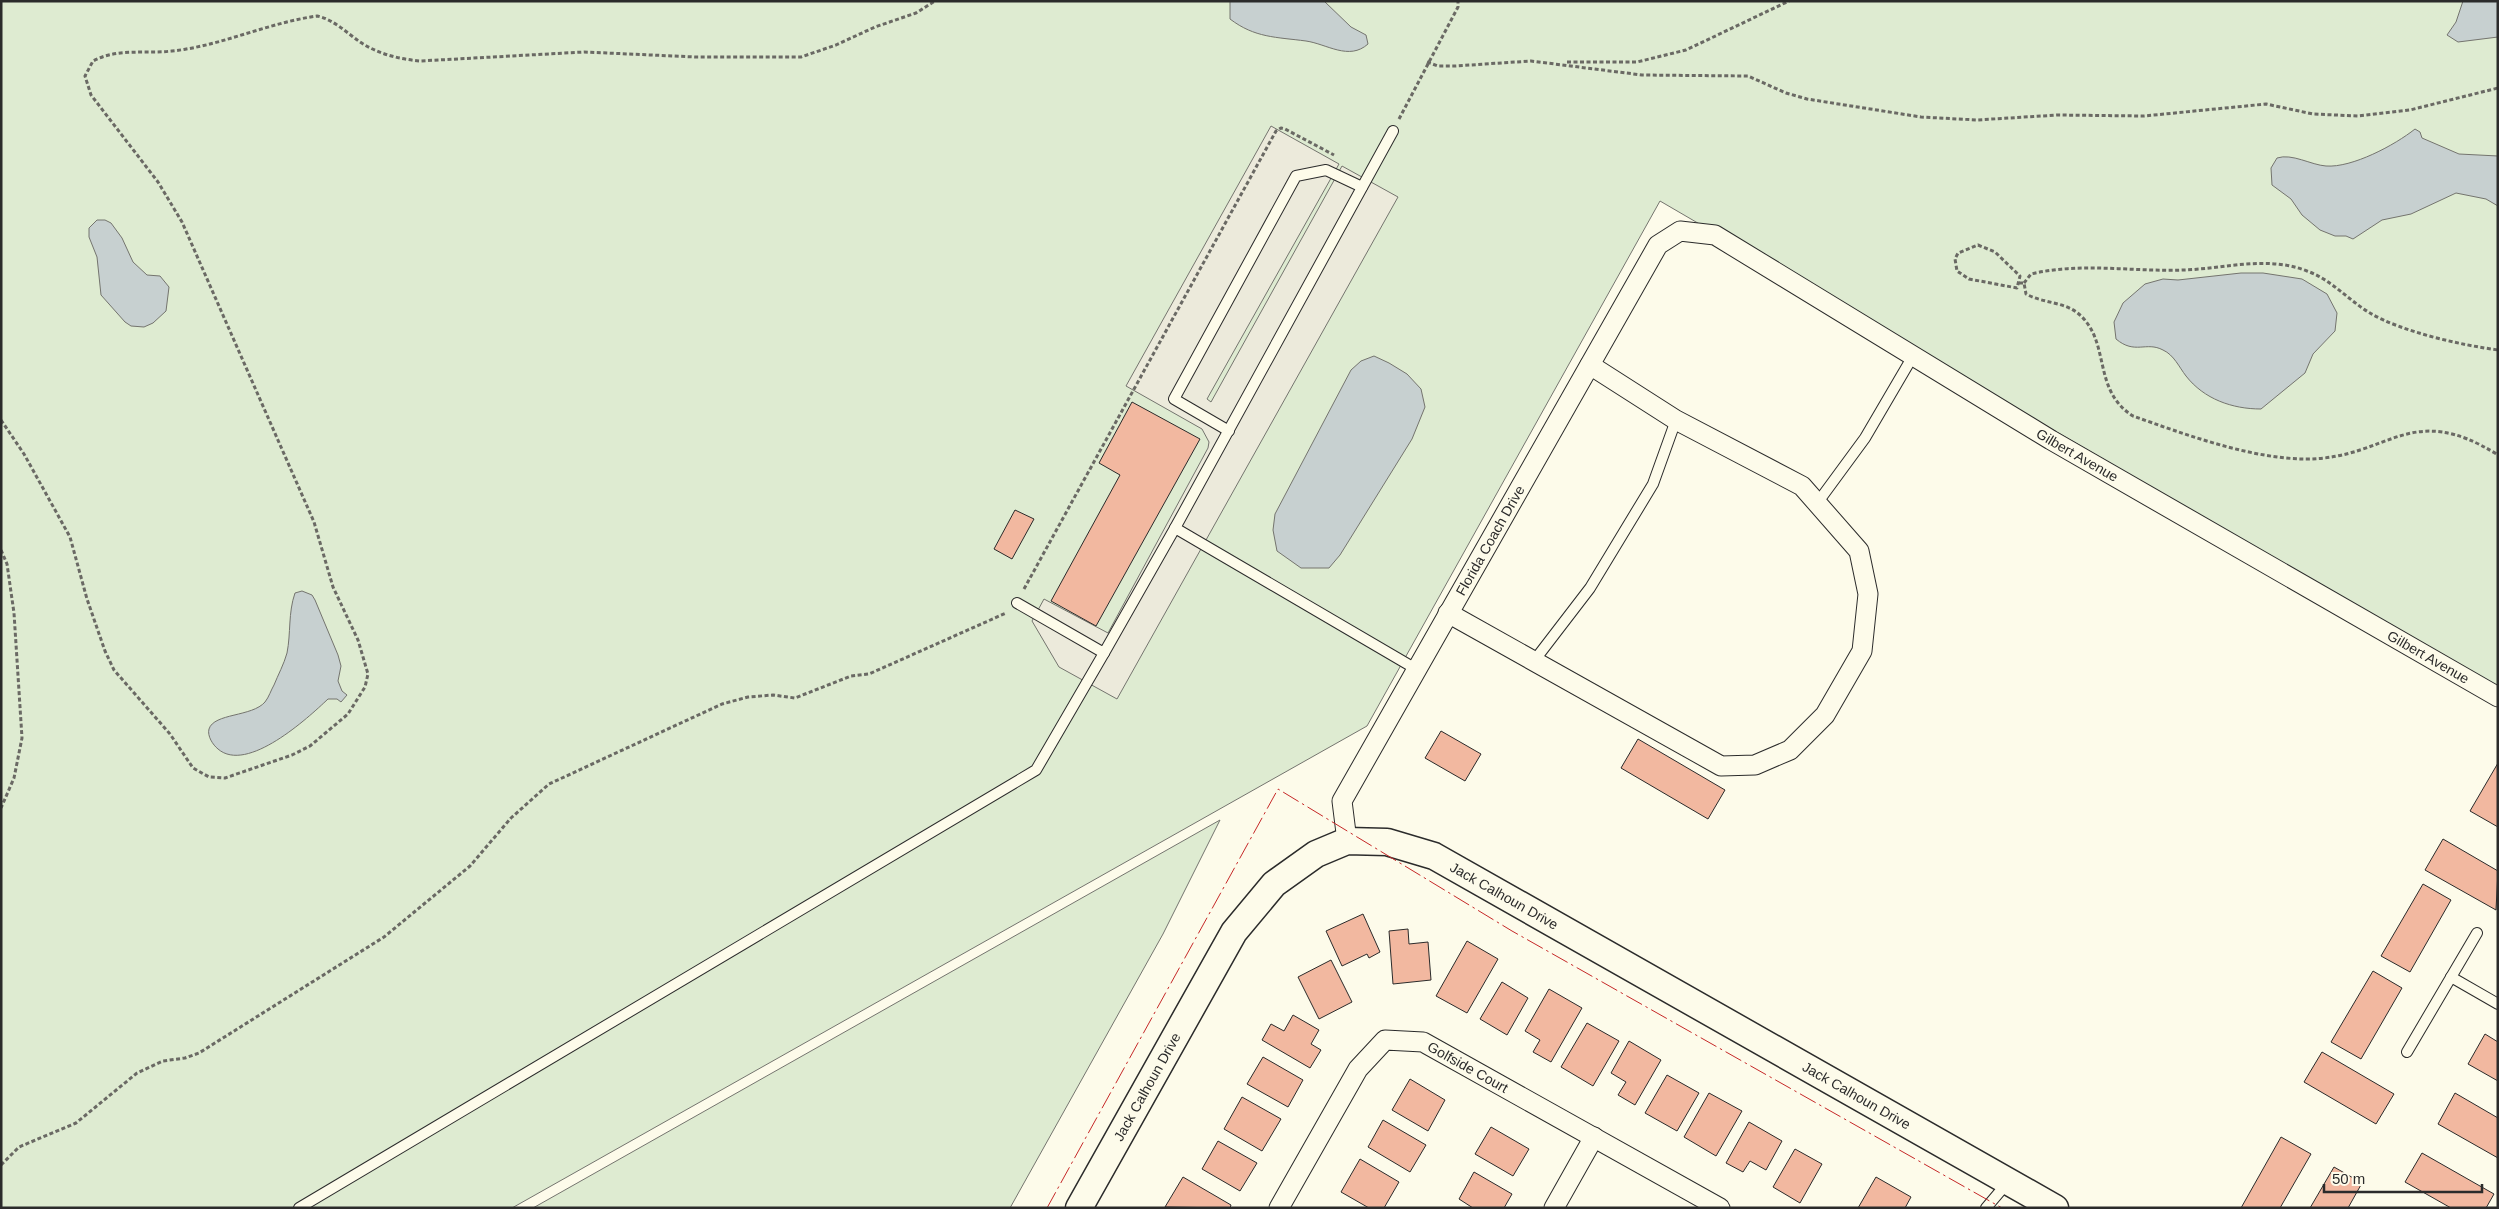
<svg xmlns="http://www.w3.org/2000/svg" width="2499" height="1209" font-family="Helvetica,sans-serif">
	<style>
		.green { fill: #deebd1; stroke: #74746e }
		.parking { fill: #eceadb; stroke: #74746e }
		.water { fill: #c7d0d0; stroke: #74746e }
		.building { fill: #f2b8a0; stroke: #2b2b2b }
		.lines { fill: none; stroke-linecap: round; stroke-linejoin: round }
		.lane-casing { stroke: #2b2b2b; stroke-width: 12 }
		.street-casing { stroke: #2b2b2b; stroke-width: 21 }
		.secondary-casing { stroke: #2b2b2b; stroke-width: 29 }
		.path { stroke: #6a6964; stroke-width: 3; stroke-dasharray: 4 2.5; stroke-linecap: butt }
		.lane { stroke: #fdfbea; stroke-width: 10 }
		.street { stroke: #fdfbea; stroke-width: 19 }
		.secondary { stroke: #fdfbea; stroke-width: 26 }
		.power { stroke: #c62828; stroke-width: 1; stroke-dasharray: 18 4 2.5 4; stroke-linecap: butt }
		.labels { text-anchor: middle; stroke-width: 4; stroke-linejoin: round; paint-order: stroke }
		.street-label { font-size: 14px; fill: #2b2b2b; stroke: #fdfbea }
	</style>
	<rect width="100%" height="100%" fill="#fdfbea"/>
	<!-- green -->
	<g class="green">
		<path d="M 1,1 L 2498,1 L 2498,689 L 1660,201 L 1367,726 L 512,1208 L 1,1208 Z"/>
		<path d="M 1220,820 L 1163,934 L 1010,1208 L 533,1208 Z"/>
	</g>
	<!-- parking -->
	<path class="parking" d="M 1271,126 L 1339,164 L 1207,399 L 1211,402 L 1342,166 L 1398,197 L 1117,699 L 1059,667 L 1032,621 L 1044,599 L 1108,633 L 1208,448 L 1209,442 L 1202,429 L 1126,386 Z"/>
	<!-- water -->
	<g class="water">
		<path d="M 1230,1 L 1324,1 L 1351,27 L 1366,35 L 1368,44 C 1349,61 1327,44 1306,41 C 1276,37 1255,38 1230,19 Z"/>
		<path d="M 2463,1 L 2498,1 L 2498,37 L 2458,42 L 2447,35 L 2456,22 Z"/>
		<path d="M 2415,129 L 2420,132 L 2422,138 L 2459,154 L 2498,156 L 2498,206 L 2486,199 L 2456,193 L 2411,214 L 2382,220 L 2353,239 L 2346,236 L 2335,236 L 2320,230 L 2302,215 L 2291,199 L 2272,185 L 2271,168 L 2277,158 C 2292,153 2311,165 2326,166 C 2352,168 2395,145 2415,129 Z"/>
		<path d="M 97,220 L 105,220 L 111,223 L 122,238 L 133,262 L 147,275 L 160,276 L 169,287 L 166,311 L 153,323 L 144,327 L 131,326 L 125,322 L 101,295 L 97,257 L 89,237 L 89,228 Z"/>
		<path d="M 2241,273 L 2263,273 L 2302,279 L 2327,294 L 2337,313 L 2335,331 L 2313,354 L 2305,373 L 2261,409 C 2232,409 2204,399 2186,376 C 2179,367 2174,355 2163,350 C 2146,341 2135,355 2116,339 L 2114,322 L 2123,303 L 2145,284 L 2163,279 L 2178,280 Z"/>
		<path d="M 1374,356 L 1389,363 L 1407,374 L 1421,389 L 1425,407 L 1412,439 L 1340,555 L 1329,568 L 1301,568 L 1277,551 L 1273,530 L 1275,514 L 1351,370 L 1361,361 Z"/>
		<path d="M 302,591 L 312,595 L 315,600 L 338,655 L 341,666 L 338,681 L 342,691 L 347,695 L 341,702 L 337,699 L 328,699 C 308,718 247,774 218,749 C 213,745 207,736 209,729 C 214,713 252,717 265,702 C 269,697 271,690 274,685 C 278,675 284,664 287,653 C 291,633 288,613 295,593 Z"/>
	</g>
	<!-- building -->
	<g class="building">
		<path d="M 1132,402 L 1200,439 L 1096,626 L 1051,601 L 1120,475 L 1099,463 Z"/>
		<path d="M 1015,510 L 1034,519 L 1012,559 L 994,549 Z"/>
		<path d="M 1441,731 L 1481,754 L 1465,781 L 1425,758 Z"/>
		<path d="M 1638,739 L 1725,790 L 1708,819 L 1621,768 Z"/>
		<path d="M 2498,763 L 2498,827 L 2470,811 Z"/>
		<path d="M 2443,839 L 2498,871 L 2496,910 L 2425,870 Z"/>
		<path d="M 2423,884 L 2451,900 L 2410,972 L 2381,956 Z"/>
		<path d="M 1363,914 L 1380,952 L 1369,958 L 1367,954 L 1342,966 L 1326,931 Z"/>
		<path d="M 1408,929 L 1409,944 L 1428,942 L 1431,980 L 1393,984 L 1389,931 Z"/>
		<path d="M 1467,941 L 1498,959 L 1467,1013 L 1436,996 Z"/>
		<path d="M 1331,960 L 1352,1002 L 1319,1019 L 1298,977 Z"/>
		<path d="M 2373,971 L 2402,988 L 2361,1059 L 2331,1042 Z"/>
		<path d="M 1502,982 L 1528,998 L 1507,1035 L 1480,1019 Z"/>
		<path d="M 1549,989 L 1582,1008 L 1551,1062 L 1533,1052 L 1540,1040 L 1525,1031 Z"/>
		<path d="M 1293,1015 L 1319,1030 L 1311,1044 L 1321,1050 L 1310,1068 L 1262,1040 L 1271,1024 L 1284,1031 Z"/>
		<path d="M 1587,1023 L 1619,1041 L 1593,1086 L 1561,1067 Z"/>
		<path d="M 2485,1034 L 2498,1042 L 2498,1081 L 2468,1064 Z"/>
		<path d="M 1629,1041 L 1661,1060 L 1635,1105 L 1618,1095 L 1626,1082 L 1611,1073 Z"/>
		<path d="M 2322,1052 L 2394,1094 L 2376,1124 L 2304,1082 Z"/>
		<path d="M 1263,1057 L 1303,1080 L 1288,1107 L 1247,1084 Z"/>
		<path d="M 1667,1075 L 1699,1093 L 1677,1131 L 1645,1113 Z"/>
		<path d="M 1410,1079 L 1445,1100 L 1428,1131 L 1392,1110 Z"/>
		<path d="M 1709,1093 L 1742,1111 L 1716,1156 L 1684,1137 Z"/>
		<path d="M 2455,1093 L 2498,1118 L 2498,1158 L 2438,1124 Z"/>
		<path d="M 1242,1097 L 1281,1119 L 1262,1151 L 1224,1129 Z"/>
		<path d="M 1383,1120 L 1426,1145 L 1410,1172 L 1368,1147 Z"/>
		<path d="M 1749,1122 L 1782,1141 L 1766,1170 L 1750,1161 L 1743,1172 L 1726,1163 Z"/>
		<path d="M 1491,1127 L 1529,1149 L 1513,1176 L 1475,1154 Z"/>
		<path d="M 2281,1137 L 2311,1154 L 2280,1208 L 2241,1208 Z"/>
		<path d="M 1218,1141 L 1257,1163 L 1240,1191 L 1202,1169 Z"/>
		<path d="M 1795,1149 L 1822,1164 L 1800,1203 L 1773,1187 Z"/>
		<path d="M 2422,1153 L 2494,1194 L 2486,1208 L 2451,1208 L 2405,1182 Z"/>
		<path d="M 1360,1159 L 1399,1182 L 1384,1208 L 1369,1208 L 1341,1192 Z"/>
		<path d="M 2334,1167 L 2362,1183 L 2348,1208 L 2310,1208 Z"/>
		<path d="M 1474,1172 L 1512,1194 L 1504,1208 L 1473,1208 L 1459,1199 Z"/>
		<path d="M 1183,1177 L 1231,1205 L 1230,1208 L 1165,1207 Z"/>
		<path d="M 1876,1177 L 1911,1197 L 1905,1208 L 1858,1208 Z"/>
	</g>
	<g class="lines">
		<!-- lane casing -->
		<g class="lane-casing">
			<g id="lane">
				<path d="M 1229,431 L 1174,399 L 1296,176 L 1326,170 L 1362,187"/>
				<path d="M 1818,502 L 1865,438 L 1913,356"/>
				<path d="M 1175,528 L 1393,131"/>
				<path d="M 1017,603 L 1104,653 L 1175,528 L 1416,669"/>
				<path d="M 1534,661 L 1590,588 L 1653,484 L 1676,420"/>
				<path d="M 2451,977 L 2498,1004"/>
				<path d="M 2407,1052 L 2477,933"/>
				<path d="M 299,1208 L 1036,770 L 1104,653"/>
				<path d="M 1986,1208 L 2008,1182"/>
			</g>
		</g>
		<!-- street casing -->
		<g class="street-casing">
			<g id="street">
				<path d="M 1448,613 L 1721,766 L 1755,765 L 1790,750 L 1825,715 L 1862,651 L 1868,594 L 1859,551 L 1802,486 L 1676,420 L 1590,365"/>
				<path id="s1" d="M 1347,841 L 1342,801 L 1658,245 L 1680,231 L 1715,235 L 2051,440 L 2498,697"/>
				<path id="s2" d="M 1279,1208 L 1358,1069 L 1385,1040 L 1423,1042 L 1720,1208"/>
				<path d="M 1554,1208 L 1594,1137"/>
			</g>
		</g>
		<!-- secondary casing -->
		<g class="secondary-casing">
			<g id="secondary">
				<path id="s3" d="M 1079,1208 L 1234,932 L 1274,884 L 1316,854 L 1347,841 L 1387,842 L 1434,856 L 2055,1208"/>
			</g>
		</g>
		<!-- path -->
		<g class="path">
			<path d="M 1427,62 L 1438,66 L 1455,66 L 1531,61 L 1642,75 L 1748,76 L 1786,93 L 1807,99 L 1921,117 L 1977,120 L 2058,115 L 2144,116 L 2266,104 L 2313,114 L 2358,116 L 2410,110 L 2498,88"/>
			<path d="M 1567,62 L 1637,62 L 1686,50 L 1789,1"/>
			<path d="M 1399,119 L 1458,7 L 1458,1"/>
			<path d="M 1978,245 L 1995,252 L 2020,276 L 2017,288 L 1969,279 L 1957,271 L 1955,259 L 1958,253 Z"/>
			<path d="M 2019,283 L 2024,283 L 2026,294 C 2044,304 2067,301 2082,317 C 2110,345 2093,391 2133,416 C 2184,434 2251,459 2306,459 C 2389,459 2409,399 2498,455"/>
			<path d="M 2024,283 L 2031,274 C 2081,262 2133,272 2183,270 C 2224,269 2267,255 2307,271 C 2332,280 2348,300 2370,313 C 2402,332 2461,345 2498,350"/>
			<path d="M 1,420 L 24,454 L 70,537 L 87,599 L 105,651 L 114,670 L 170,734 L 193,768 L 209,777 L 225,778 L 292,755 L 310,746 L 348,714 L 365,687 L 368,674 L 358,640 L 333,587 L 314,522 L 182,222 L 158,182 L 91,95 L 85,76 L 93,61 C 117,48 145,54 172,51 C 221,46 267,23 317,16 C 333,19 347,33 360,42 C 378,54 399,59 420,61 L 584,52 L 696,57 L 801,57 L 836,45 L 875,27 L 916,13 L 935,1"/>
			<path d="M 1,550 L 7,564 L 14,613 L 22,738 L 14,778 L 1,808"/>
			<path d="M 1024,589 L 1276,131 L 1281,128 L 1285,129 L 1334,155"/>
			<path d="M 1,1165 L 19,1147 L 76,1123 L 137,1073 L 163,1061 L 185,1058 L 199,1053 L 384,937 L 470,866 L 511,818 L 549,784 L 722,704 L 748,697 L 773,695 L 795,698 L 851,676 L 869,674 L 1006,613"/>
		</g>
		<!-- lane -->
		<use href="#lane" class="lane"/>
		<!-- street -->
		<use href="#street" class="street"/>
		<!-- secondary -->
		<use href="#secondary" class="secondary"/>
		<!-- power -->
		<path class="power" d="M 1047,1208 L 1278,789 L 1512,931 L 2002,1208"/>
	</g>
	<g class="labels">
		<!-- street labels -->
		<g class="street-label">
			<text dy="5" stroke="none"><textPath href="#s1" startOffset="1165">Gilbert Avenue</textPath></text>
			<text dy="5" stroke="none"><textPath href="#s1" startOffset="340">Florida Coach Drive</textPath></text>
			<text dy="5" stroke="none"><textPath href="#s1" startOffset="1570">Gilbert Avenue</textPath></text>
			<text dy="5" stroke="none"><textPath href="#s3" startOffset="634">Jack Calhoun Drive</textPath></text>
			<text dy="5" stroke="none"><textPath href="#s2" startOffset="289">Golfside Court</textPath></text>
			<text dy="5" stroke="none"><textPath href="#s3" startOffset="139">Jack Calhoun Drive</textPath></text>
			<text dy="5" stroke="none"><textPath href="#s3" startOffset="1039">Jack Calhoun Drive</textPath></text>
		</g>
	</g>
	<!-- border -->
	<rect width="2499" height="1209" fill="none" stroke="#2b2b2b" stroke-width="5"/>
	<!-- scale -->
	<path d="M2324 1184v8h158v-8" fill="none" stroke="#2b2b2b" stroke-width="2.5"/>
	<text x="2332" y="1184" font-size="15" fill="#2b2b2b" stroke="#fdfbea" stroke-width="4" paint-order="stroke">50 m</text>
</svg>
